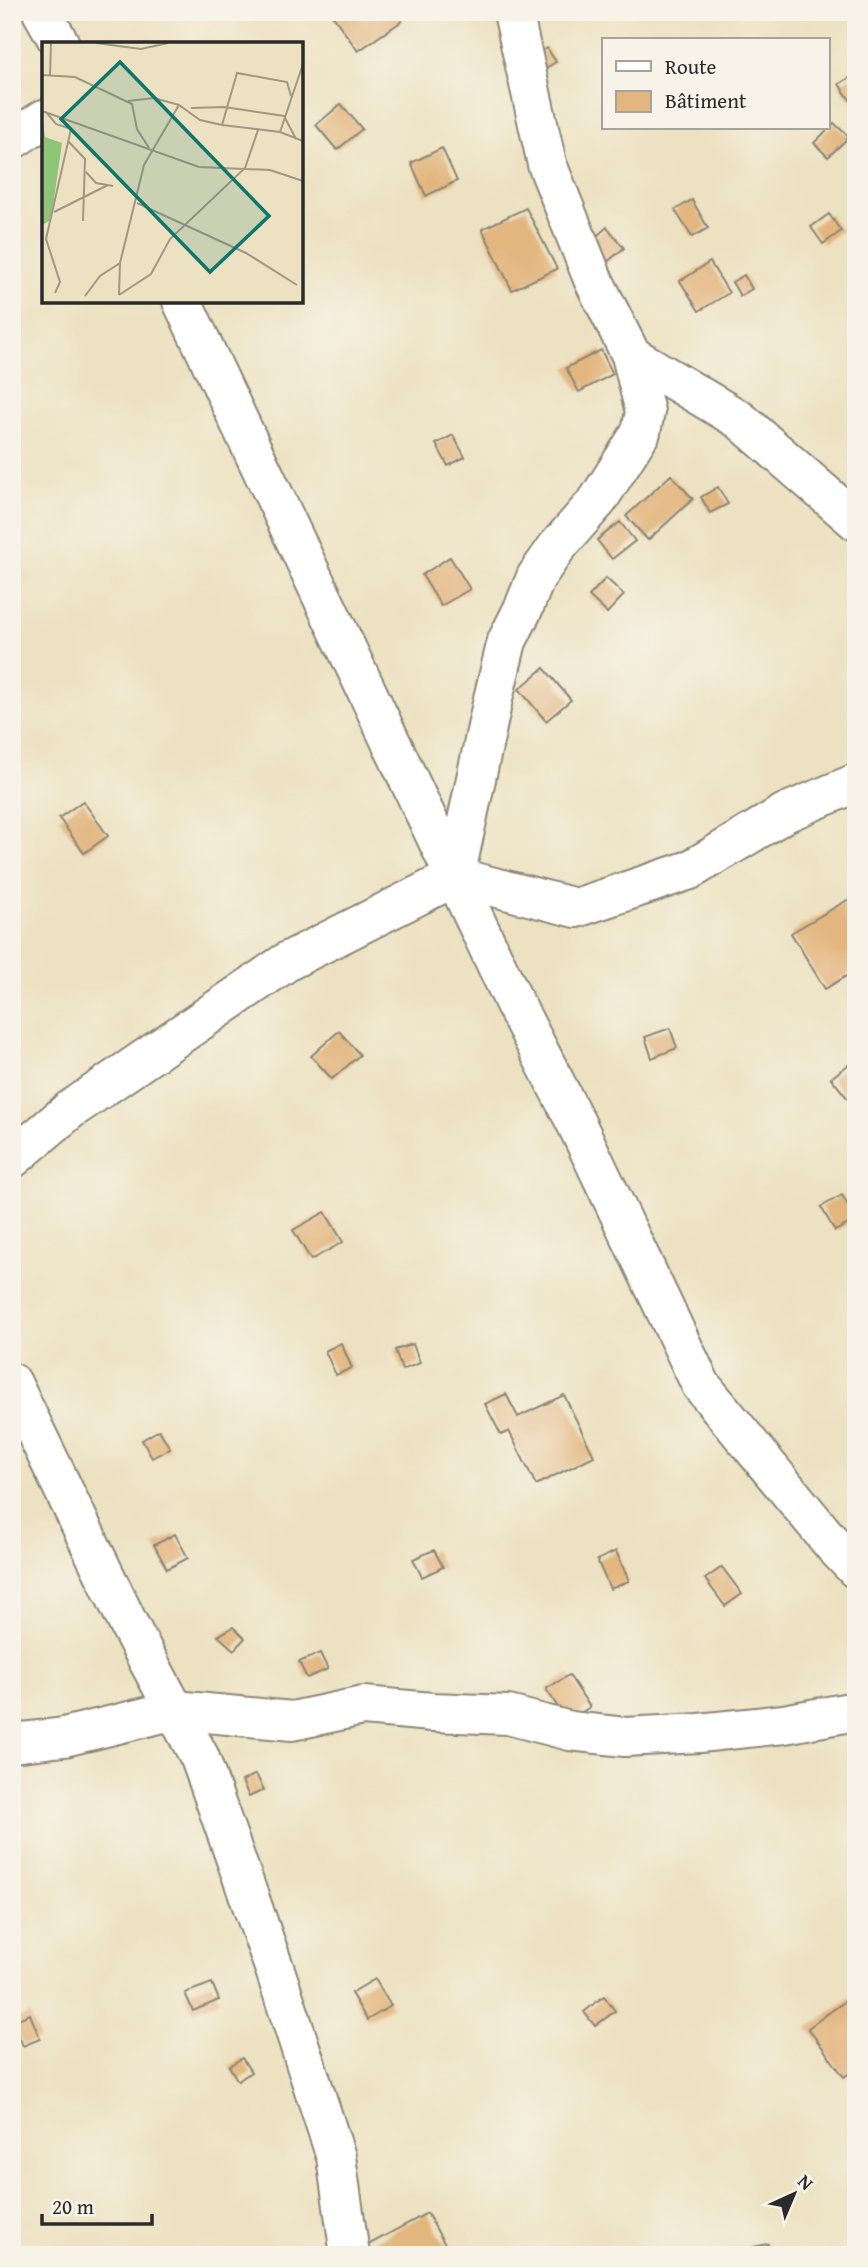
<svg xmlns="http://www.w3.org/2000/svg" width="868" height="2267" font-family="'Gentium Book Plus',serif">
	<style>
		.building { fill: #e3b67f }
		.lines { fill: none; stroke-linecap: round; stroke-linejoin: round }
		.minor-casing { stroke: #8c8676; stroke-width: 42 }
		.tertiary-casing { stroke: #8c8676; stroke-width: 42 }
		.minor { stroke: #fff; stroke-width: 38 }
		.tertiary { stroke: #fff; stroke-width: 38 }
		.inset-road { fill: none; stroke: #9f9884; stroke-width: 2 }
		.view { fill: #0f766e; fill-opacity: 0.15; stroke: #0f766e; stroke-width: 3.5 }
		.inset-edge { fill: none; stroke: #2b2b2b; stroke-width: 3.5 }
	</style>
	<rect width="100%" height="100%" fill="#f7f3e8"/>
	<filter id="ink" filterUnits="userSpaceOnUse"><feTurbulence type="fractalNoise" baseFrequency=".0143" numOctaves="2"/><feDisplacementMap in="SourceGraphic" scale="14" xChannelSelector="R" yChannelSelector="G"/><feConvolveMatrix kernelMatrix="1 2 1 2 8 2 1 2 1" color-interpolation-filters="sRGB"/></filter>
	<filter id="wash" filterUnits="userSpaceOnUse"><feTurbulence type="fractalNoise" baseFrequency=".00686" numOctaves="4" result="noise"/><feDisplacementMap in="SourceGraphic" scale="28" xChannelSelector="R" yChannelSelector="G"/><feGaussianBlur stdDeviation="1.57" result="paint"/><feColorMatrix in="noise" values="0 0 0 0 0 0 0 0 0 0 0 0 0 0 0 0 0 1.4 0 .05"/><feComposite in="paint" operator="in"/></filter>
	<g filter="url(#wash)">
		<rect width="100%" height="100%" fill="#ece1c0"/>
		<g id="blocks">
			<!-- building -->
			<g class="building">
				<path d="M 330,12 L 396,12 L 402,21 L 358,51 Z"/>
				<path d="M 547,48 L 556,62 L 539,72 L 531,58 Z"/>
				<path d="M 856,74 L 856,97 L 850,100 L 839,84 Z"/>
				<path d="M 341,104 L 362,129 L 337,150 L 316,125 Z"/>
				<path d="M 834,123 L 849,137 L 828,157 L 814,143 Z"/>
				<path d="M 442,148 L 457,181 L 426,196 L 411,163 Z"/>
				<path d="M 692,200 L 708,228 L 692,237 L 675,210 Z"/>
				<path d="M 526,208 L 557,269 L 512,290 L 482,229 Z"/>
				<path d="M 829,214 L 841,231 L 823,244 L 811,227 Z"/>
				<path d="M 607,227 L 624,248 L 606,263 L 589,243 Z"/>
				<path d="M 710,262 L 729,293 L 699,311 L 680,281 Z"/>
				<path d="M 744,275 L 752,289 L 740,296 L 732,282 Z"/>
				<path d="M 601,350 L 613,374 L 579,392 L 566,368 Z"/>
				<path d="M 453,435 L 465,457 L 448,466 L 436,444 Z"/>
				<path d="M 671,475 L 693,499 L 648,540 L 626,516 Z"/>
				<path d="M 718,487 L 728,504 L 710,513 L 701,497 Z"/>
				<path d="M 620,522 L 635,541 L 612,559 L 597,540 Z"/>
				<path d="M 450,557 L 470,589 L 441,606 L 422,575 Z"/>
				<path d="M 606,578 L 624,595 L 607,613 L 589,596 Z"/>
				<path d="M 544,668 L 571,700 L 546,721 L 519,689 Z"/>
				<path d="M 83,801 L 108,836 L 84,853 L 59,818 Z"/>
				<path d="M 856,895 L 856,970 L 825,989 L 791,933 Z"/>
				<path d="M 670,1028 L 677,1048 L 652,1058 L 645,1037 Z"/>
				<path d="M 339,1031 L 360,1055 L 332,1079 L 311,1056 Z"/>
				<path d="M 856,1059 L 856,1109 L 831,1078 Z"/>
				<path d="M 842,1195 L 856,1220 L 835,1231 L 821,1207 Z"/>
				<path d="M 325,1212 L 343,1242 L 311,1260 L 293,1230 Z"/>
				<path d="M 341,1343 L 352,1368 L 336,1375 L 325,1351 Z"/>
				<path d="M 413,1344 L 420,1363 L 402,1370 L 395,1350 Z"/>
				<path d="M 506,1394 L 518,1417 L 564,1395 L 594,1456 L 536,1485 L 509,1431 L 501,1435 L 485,1404 Z"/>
				<path d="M 159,1430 L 170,1448 L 152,1458 L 142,1440 Z"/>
				<path d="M 175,1534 L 188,1558 L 167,1569 L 154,1545 Z"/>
				<path d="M 434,1550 L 443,1567 L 422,1577 L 413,1559 Z"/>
				<path d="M 616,1551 L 629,1581 L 610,1589 L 597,1560 Z"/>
				<path d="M 722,1567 L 742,1594 L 725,1606 L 705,1579 Z"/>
				<path d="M 233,1627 L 245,1638 L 234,1650 L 218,1636 Z"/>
				<path d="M 320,1653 L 328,1669 L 307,1678 L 299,1662 Z"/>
				<path d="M 569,1675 L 590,1707 L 567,1721 L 546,1689 Z"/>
				<path d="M 256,1774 L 264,1790 L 249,1797 L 242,1781 Z"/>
				<path d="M 375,1979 L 391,2006 L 367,2020 L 351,1993 Z"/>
				<path d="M 212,1983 L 219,2000 L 193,2011 L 185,1993 Z"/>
				<path d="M 604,1996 L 615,2011 L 595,2026 L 584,2012 Z"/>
				<path d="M 851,1997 L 856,2004 L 856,2069 L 844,2077 L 808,2028 Z"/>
				<path d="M 30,2014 L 40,2039 L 23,2046 L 13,2021 Z"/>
				<path d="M 242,2058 L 251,2072 L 238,2081 L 229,2066 Z"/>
				<path d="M 427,2213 L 451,2255 L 356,2255 L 355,2252 Z"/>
				<path d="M 768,2244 L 770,2255 L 755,2255 L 753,2247 Z"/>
			</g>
		</g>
	</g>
	<g filter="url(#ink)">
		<use href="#blocks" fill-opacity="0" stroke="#8c8676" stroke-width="2"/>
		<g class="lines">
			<!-- minor casing -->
			<g class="minor-casing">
				<g id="minor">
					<path d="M 12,140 L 44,119"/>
					<path d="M 631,355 L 740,420 L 856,521"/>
					<path d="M 455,877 L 493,699 L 507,641 L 524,607 L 536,577 L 557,547 L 598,500 L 641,432 L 645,412 L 631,355 L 593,279 L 547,164 L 513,12"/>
					<path d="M 12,1159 L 70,1110 L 288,961 L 455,877 L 576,908 L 690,870 L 785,813 L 856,783"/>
					<path d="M 12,1383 L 128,1623 L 200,1758 L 276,1973 L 336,2157 L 350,2255"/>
					<path d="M 12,1743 L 64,1737 L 175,1710 L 292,1721 L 363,1706 L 432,1712 L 508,1715 L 570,1731 L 625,1737 L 699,1733 L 784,1724 L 856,1711"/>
				</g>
			</g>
			<!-- tertiary casing -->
			<g class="tertiary-casing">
				<g id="tertiary">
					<path d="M 42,12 L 60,44"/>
					<path d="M 182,301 L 515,1004 L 577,1125 L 701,1385 L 834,1546 L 856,1569"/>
				</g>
			</g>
			<!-- minor -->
			<use href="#minor" class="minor"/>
			<!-- tertiary -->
			<use href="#tertiary" class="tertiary"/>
		</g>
	</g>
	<!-- overview -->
	<g transform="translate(42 42)">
		<rect width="261" height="261" fill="#ece1c0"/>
		<path d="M 0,73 L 3,95 L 20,101 L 9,178 L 0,183 Z" fill="#8ec578"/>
		<path class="inset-road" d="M 54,1 L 99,7 L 126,1M 0,33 L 33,35 L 90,62 L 95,87 L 107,106M 8,33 L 9,1M 86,59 L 112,56 L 137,63M 149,66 L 182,65 L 242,74 L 254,97M 0,69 L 157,125 L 228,128 L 261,139M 4,70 L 14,82 L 29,87 L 4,197 L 18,240 L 13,251M 180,83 L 238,90 L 261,99M 238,90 L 261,22M 26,99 L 43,117 L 41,179M 44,130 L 54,141 L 71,144M 95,161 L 204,211 L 255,243M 12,170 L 66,143M 77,253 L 78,221 L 102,123 L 137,63 L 158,78 L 180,83 L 195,31 L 245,40 L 249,54M 77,253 L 109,232 L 128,197 L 203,126 L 216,88M 43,254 L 58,234 L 78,221"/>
		<path class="view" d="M 78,20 L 227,174 L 168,230 L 19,77 Z"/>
		<rect width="261" height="261" class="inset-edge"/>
	</g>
	<!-- margin -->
	<rect width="868" height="2267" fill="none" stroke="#f7f3e8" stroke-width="42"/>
	<!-- legend -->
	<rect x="602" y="38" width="228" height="91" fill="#f7f3e8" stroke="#a5a39c" stroke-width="2"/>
	<rect x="616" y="61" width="35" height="10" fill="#ffffff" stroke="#a5a39c" stroke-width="2"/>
	<text x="665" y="74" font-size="21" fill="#2b2b2b">Route</text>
	<rect x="616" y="91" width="35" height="21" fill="#e3b67f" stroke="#a5a39c" stroke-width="2"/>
	<text x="665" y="108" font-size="21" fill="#2b2b2b">Bâtiment</text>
	<!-- north arrow -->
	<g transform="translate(794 2194) rotate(44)" stroke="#f7f3e8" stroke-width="5" paint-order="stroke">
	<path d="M0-5L12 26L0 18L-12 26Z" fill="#2b2b2b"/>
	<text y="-10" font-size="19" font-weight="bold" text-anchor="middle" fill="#2b2b2b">N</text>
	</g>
	<!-- scale -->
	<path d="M42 2214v10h110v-10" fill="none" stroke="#2b2b2b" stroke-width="3.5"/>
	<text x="52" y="2214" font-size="21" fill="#2b2b2b" stroke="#f7f3e8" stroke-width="5" paint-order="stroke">20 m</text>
</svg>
